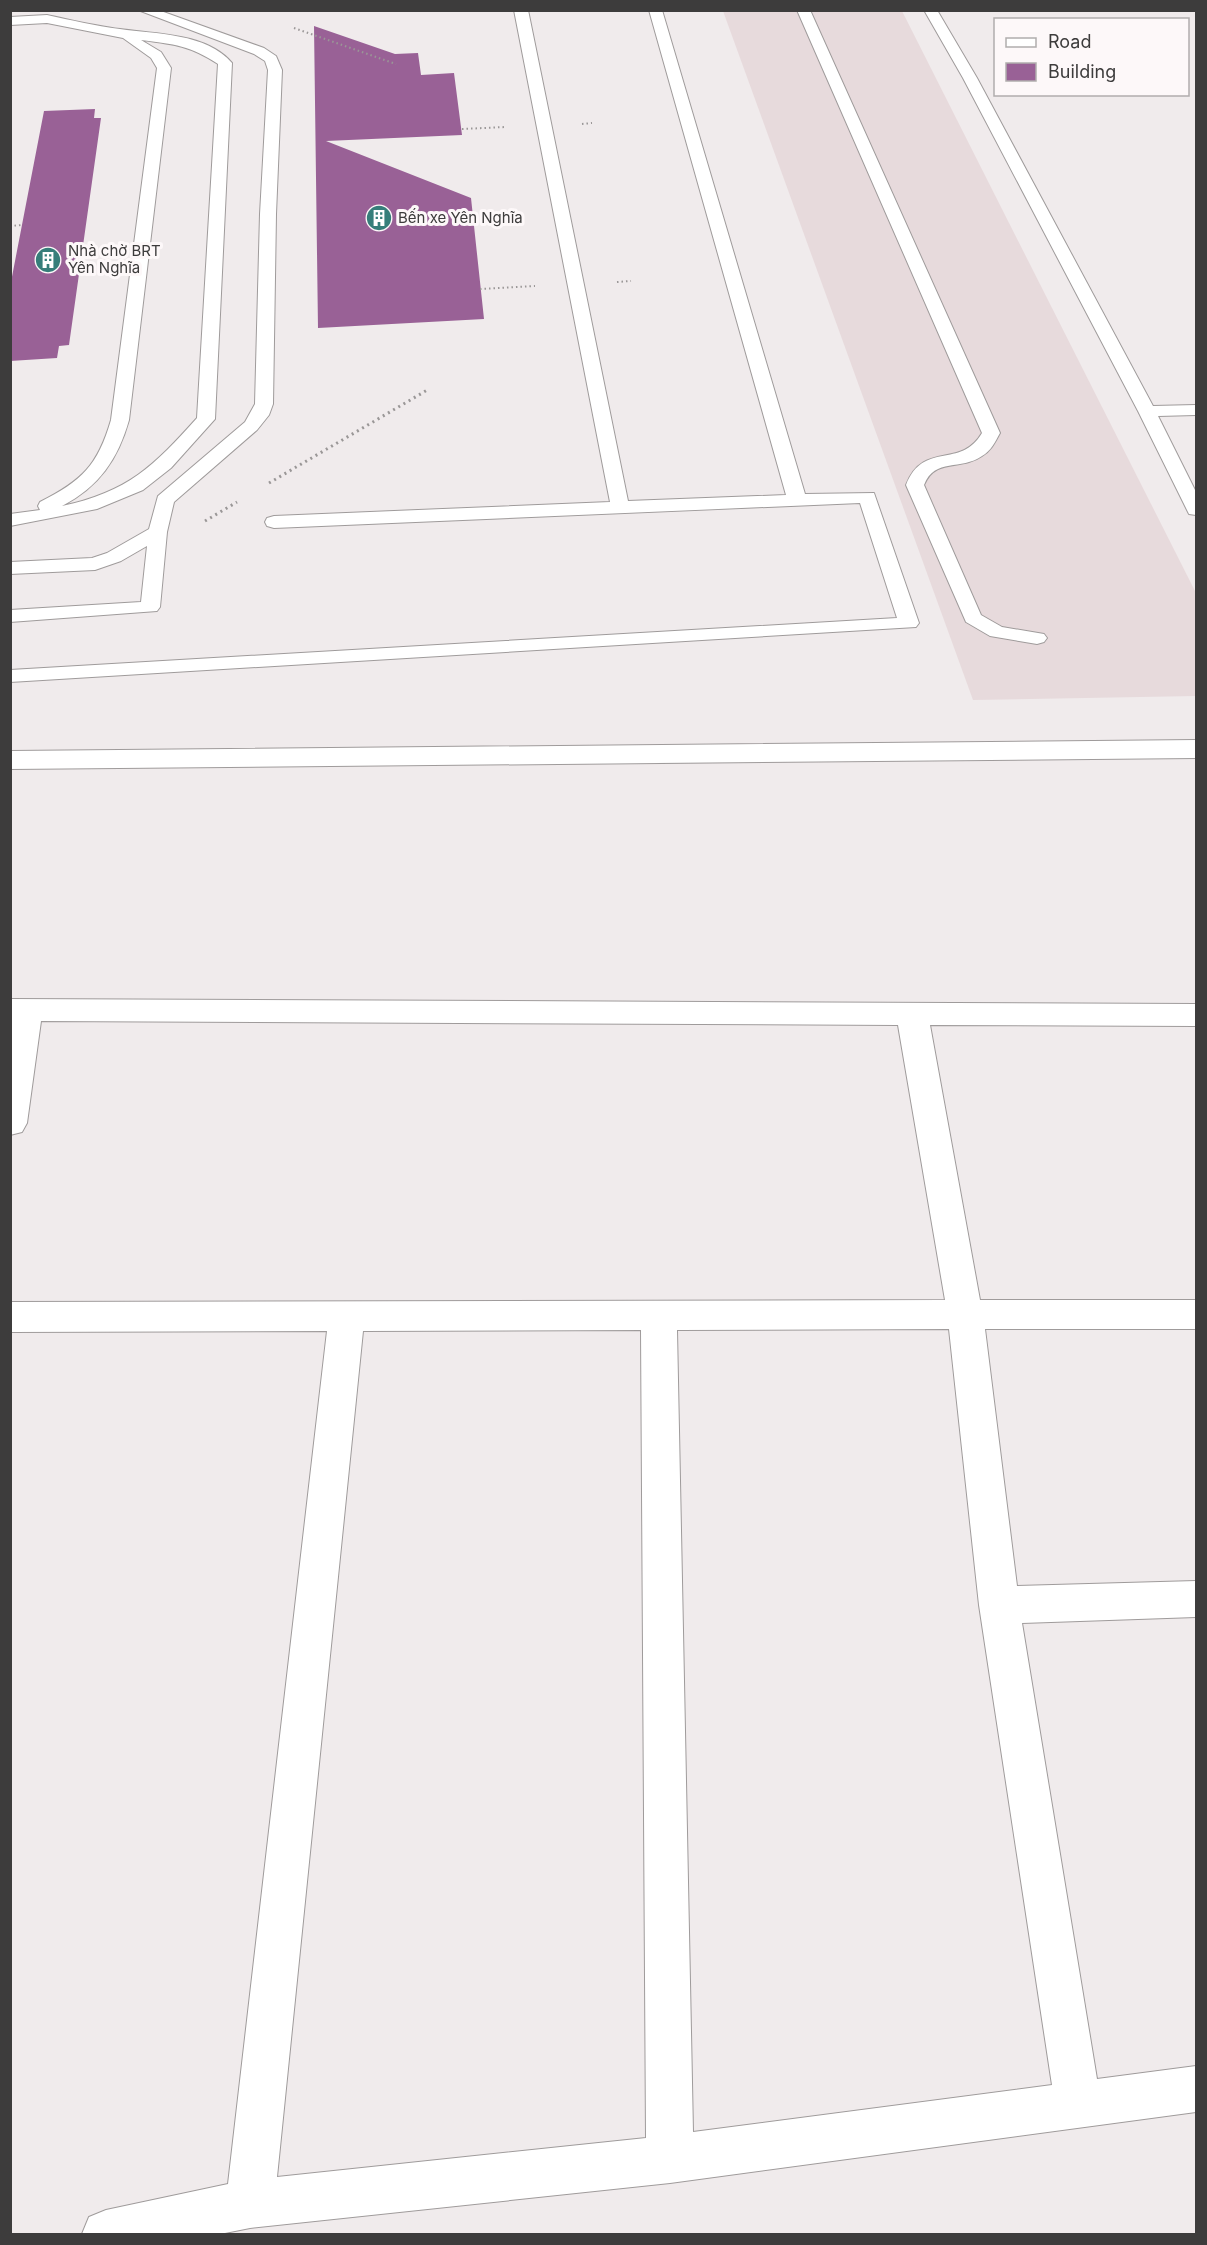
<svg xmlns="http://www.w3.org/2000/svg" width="1207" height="2245" font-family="Inter,sans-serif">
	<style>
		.built { fill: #e7dadc }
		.building { fill: #996196 }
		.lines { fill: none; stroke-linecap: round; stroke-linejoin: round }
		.service-casing { stroke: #9f9b9b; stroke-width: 2 }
		.minor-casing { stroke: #9f9b9b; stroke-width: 2 }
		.path-far1 { stroke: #9a9797; stroke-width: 2; stroke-dasharray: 1.5 3; stroke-linecap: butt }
		.path { stroke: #9a9797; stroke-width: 3; stroke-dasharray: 2 4; stroke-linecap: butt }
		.service { fill: #fff; fill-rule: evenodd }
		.minor { fill: #fff; fill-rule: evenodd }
		.labels { text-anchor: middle; stroke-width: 6; stroke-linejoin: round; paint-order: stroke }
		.far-poi-label { font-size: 15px; fill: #3d3c3c; stroke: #fdf8f9; text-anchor: start }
	</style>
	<rect width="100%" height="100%" fill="#f0ebec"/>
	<!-- built -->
	<path class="built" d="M 723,11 L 902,11 L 1196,593 L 1196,696 L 973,700 Z"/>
	<!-- building -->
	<g class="building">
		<path d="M 314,26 L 395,54 L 418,53 L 421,75 L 454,73 L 462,135 L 326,141 L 471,198 L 484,319 L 318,328 Z"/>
		<path d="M 95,109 L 94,118 L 101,118 L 69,345 L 59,346 L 57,358 L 10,361 L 10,287 L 44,111 Z"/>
	</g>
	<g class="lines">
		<!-- service casing -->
		<g class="service-casing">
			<g id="service">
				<path d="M 138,10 L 158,10 L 264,48 L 276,56 L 282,70 L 276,214 L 273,404 L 269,415 L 257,430 L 174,502 L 167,532 L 160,607 L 157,611 L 10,622 L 10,610 L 141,602 L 147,546 L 121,561 L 95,570 L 10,574 L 10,562 L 92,558 L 107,553 L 149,529 L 158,496 L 245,422 L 255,404 L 260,214 L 268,70 L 265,61 L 254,54 Z"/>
				<path d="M 514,10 L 528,10 L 628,501 L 786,495 L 649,10 L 662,10 L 805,494 L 874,493 L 919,623 L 916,627 L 10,682 L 10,670 L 897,618 L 860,503 L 274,528 L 267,526 L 265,522 L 267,518 L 274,516 L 610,502 Z"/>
				<path d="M 797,10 L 810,10 L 1000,433 C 995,442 991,451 982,456 C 961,471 935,457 924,485 L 981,615 L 1002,627 L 1044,634 L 1047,638 L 1044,642 L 1037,644 L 990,636 L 966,622 L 906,485 C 924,440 960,470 982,433 Z"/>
				<path d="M 924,10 L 937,10 L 977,78 L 1153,406 L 1196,405 L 1196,415 L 1158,416 L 1196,492 L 1196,515 L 1189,514 L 1187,510 L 1138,411 L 963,78 Z"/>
				<path d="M 47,15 C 71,20 95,26 120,29 C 155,34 207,33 232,63 L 215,419 L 171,468 L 143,490 L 97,509 L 10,526 L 10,514 L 40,510 L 38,506 L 40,502 C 82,481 98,465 111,420 L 157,68 L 151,58 L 123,38 L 47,23 L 10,25 L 10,17 ZM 141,40 C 174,44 191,46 218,64 L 197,418 C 154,466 128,492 62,506 C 99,487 118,459 129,420 L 171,68 L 161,52 Z"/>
			</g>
		</g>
		<!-- minor casing -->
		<g class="minor-casing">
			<g id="minor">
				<path d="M 1196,740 L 1196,758 L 10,769 L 10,751 Z"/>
				<path d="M 10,999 L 1196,1004 L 1196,1026 L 930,1025 L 980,1300 L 1196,1300 L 1196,1329 L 985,1329 L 1017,1586 L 1196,1581 L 1196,1617 L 1022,1623 L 1097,2079 L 1196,2066 L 1196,2112 L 670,2183 L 250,2228 L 220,2234 L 82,2234 L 89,2217 L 106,2210 L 228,2184 L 327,1331 L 10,1332 L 10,1302 L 945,1300 L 898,1025 L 41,1021 L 27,1123 L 22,1132 L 10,1135 ZM 949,1329 L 979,1605 L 1052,2085 L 693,2132 L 677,1330 ZM 641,1330 L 646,2138 L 277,2177 L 363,1331 Z"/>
			</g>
		</g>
		<!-- path-far1 -->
		<g class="path-far1">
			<path d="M 294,28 L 396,64"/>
			<path d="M 582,124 L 592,123"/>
			<path d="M 462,129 L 506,127"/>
			<path d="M 10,226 L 22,225"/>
			<path d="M 617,282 L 631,281"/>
			<path d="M 480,289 L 535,286"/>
		</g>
		<!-- path -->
		<g class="path">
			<path d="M 269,483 L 429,389"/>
			<path d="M 205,521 L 237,502"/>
		</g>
		<!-- service -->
		<use href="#service" class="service"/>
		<!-- minor -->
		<use href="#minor" class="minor"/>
	</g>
	<!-- icons -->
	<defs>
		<g id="building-disc" transform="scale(1.35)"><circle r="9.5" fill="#367e7a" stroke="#fdf8f9"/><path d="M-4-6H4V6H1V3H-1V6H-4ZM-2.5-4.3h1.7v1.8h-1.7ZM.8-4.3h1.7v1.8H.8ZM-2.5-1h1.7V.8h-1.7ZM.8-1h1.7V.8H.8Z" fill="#fff"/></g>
	</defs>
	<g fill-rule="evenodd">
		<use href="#building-disc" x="379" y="218"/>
		<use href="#building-disc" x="48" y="260"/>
	</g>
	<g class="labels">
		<!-- far-poi labels -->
		<g class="far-poi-label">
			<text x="398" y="223">Bến xe Yên Nghĩa</text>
			<text x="68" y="256">Nhà chờ BRT<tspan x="68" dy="17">Yên Nghĩa</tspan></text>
		</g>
	</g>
	<!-- border -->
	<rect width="1207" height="2245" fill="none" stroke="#3d3c3c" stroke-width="24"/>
	<!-- legend -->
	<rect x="994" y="18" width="195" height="78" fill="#fdf8f9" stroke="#b0adad" stroke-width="1.5"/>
	<rect x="1006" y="38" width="30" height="9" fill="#ffffff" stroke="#b0adad" stroke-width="1.5"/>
	<text x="1048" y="48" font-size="18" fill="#3d3c3c">Road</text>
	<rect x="1006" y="63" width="30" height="18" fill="#996196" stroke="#b0adad" stroke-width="1.5"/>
	<text x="1048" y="78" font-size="18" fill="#3d3c3c">Building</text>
</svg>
